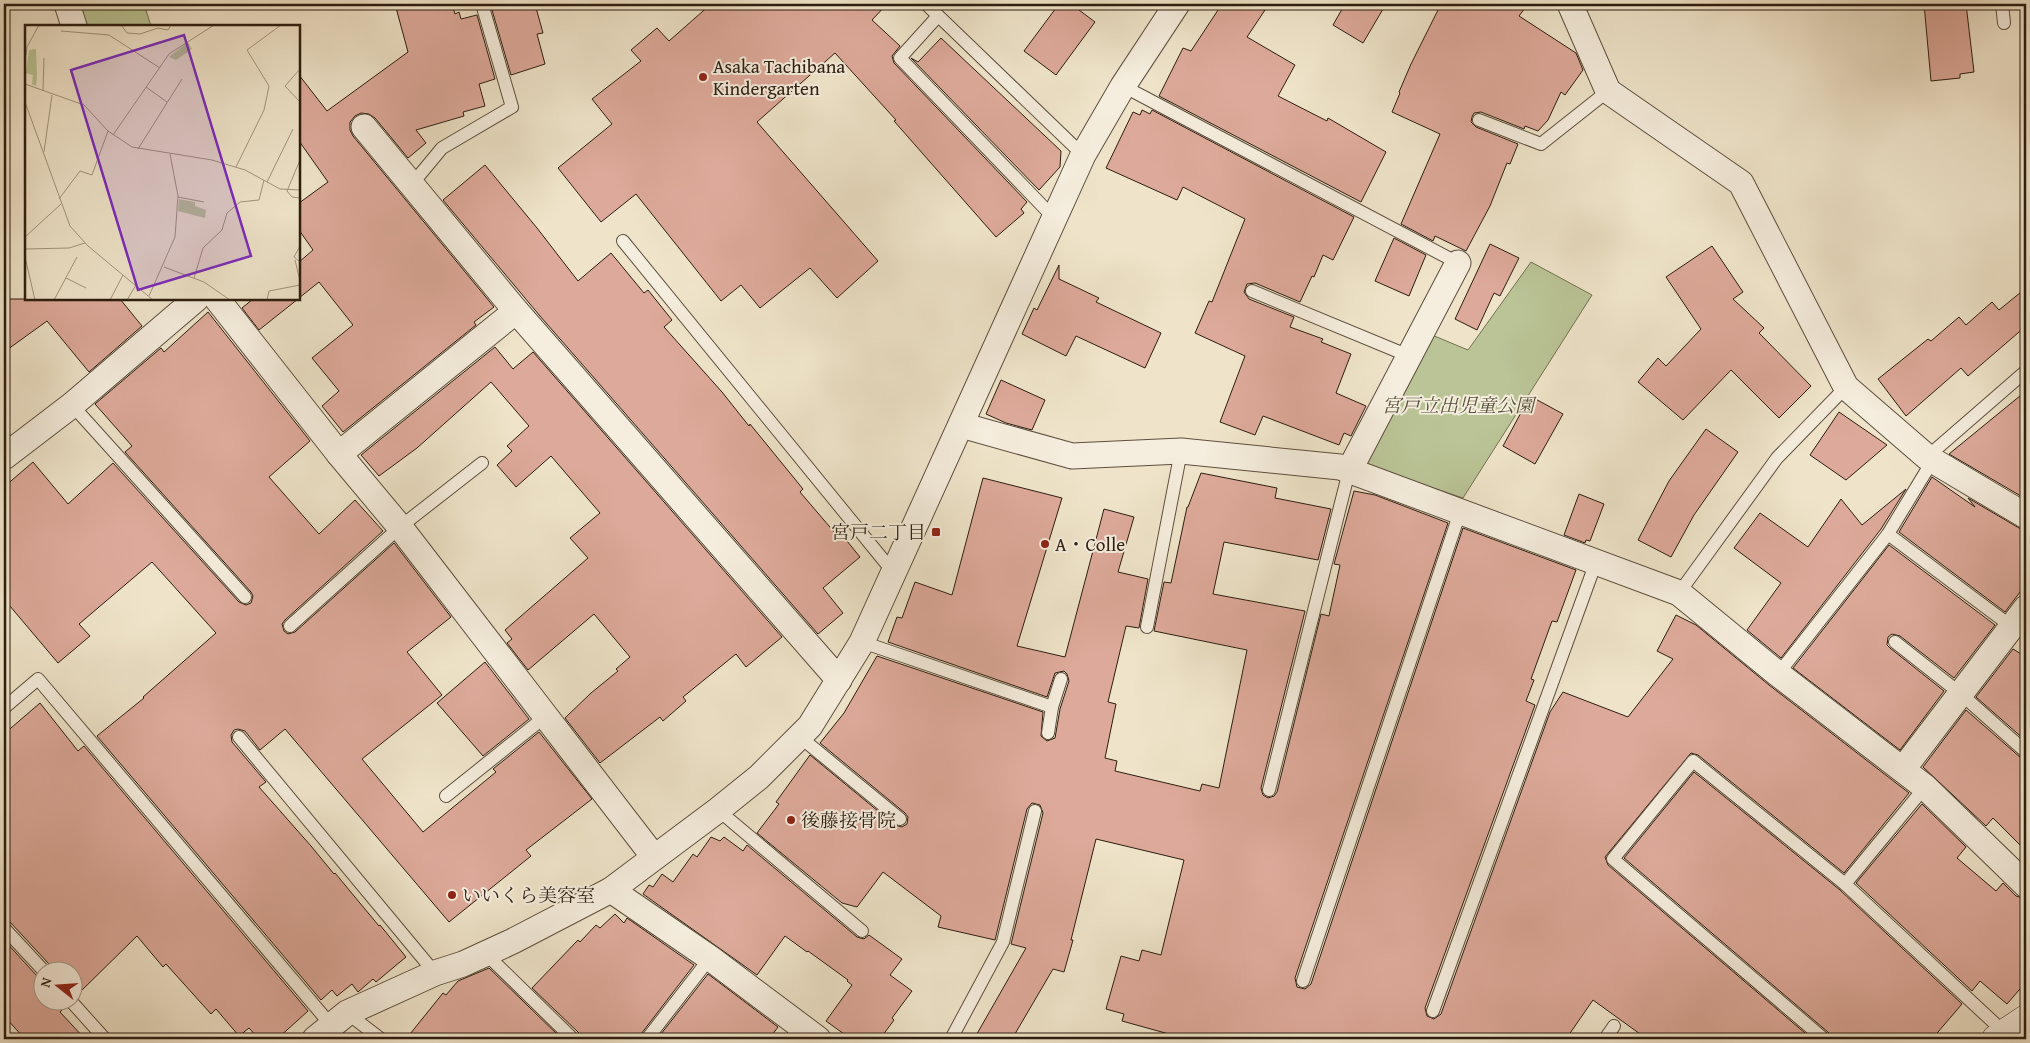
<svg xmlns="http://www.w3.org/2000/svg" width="2030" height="1043" font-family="'Gentium Book Plus','Noto Serif JP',serif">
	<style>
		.green { fill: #bac496; stroke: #737052 }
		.building { fill: #dda99a; stroke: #2c1d0f }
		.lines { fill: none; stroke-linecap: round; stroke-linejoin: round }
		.service-casing { stroke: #5d4f3e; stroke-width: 14 }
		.minor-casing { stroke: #5d4f3e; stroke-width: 27 }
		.secondary-casing { stroke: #2c1d0f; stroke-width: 29 }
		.service { stroke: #f5eddd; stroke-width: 12 }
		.minor { stroke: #f5eddd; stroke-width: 25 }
		.secondary { stroke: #f5eddd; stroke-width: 28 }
		.poi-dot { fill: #8f2418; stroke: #f5eddd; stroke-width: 2 }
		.labels { text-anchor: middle; stroke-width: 4; stroke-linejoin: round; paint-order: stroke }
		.poi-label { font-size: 19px; fill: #2c1d0f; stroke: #f5eddd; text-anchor: start }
		.park-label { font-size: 19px; font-style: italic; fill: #574f38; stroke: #f5eddd }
		.inset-road { fill: none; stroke: #a1947f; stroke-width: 1 }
		.view { fill: #7b2cbf; fill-opacity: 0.15; stroke: #7b2cbf; stroke-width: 2.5 }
		.inset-edge { fill: none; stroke: #2c1d0f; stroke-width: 2.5 }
	</style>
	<rect width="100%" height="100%" fill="#efe4ca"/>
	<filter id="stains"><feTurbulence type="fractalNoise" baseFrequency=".004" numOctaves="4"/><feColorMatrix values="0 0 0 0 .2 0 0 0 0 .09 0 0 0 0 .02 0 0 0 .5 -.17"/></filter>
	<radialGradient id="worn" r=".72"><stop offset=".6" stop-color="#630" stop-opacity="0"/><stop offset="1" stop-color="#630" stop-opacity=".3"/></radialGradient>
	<!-- green -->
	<g class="green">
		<path d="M 72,4 L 144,4 L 151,26 L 79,26 Z"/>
		<path d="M 1531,262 L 1592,295 L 1463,498 L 1365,465 L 1432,335 L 1468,350 Z"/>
	</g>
	<!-- building -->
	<g class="building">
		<path d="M 395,4 L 452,4 L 455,14 L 459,12 L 461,19 L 477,15 L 495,79 L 479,84 L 485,106 L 463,112 L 464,116 L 416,130 L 426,143 L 408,158 L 375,118 L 369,114 L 361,113 L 355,116 L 350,122 L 350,130 L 353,136 L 494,307 L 474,322 L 476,325 L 343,432 L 322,406 L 339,391 L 312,358 L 353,325 L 319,282 L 299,298 L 299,262 L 313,250 L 299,230 L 299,203 L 328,182 L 299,141 L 299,75 L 327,111 L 408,52 Z"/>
		<path d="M 517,4 L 535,4 L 543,33 L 537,34 L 545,64 L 511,75 L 492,10 Z"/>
		<path d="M 711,4 L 887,4 L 872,20 L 900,46 L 892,56 L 894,63 L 1027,202 L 1021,209 L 1024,213 L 996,237 L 894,121 L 896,120 L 835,53 L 757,122 L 878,261 L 837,298 L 810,268 L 760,308 L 741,285 L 721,301 L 636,194 L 601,222 L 558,168 L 612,124 L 592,99 L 641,61 L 631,50 L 657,28 L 669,41 Z"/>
		<path d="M 1059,4 L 1071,4 L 1095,22 L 1056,75 L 1024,51 Z"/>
		<path d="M 1222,4 L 1269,4 L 1247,37 L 1295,65 L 1278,96 L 1327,121 L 1328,118 L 1386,152 L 1361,202 L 1159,96 L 1183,48 L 1191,51 Z"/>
		<path d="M 1345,4 L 1386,4 L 1363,43 L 1333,25 Z"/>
		<path d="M 1441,4 L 1528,4 L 1519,16 L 1576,53 L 1583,70 L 1565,95 L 1561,92 L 1548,120 L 1538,131 L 1525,126 L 1524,129 L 1481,112 L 1474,113 L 1472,117 L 1471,122 L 1476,127 L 1518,144 L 1510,164 L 1507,163 L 1490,206 L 1466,251 L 1435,236 L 1433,241 L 1401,224 L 1440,134 L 1392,112 L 1400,93 L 1399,92 L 1411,64 Z"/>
		<path d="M 1924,4 L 1966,4 L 1974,72 L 1960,74 L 1960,78 L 1931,81 Z"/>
		<path d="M 941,38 L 1061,151 L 1060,167 L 1039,190 L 911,58 L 918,62 Z"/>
		<path d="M 1142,110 L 1150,114 L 1152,110 L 1354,217 L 1333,260 L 1323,255 L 1314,277 L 1312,276 L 1300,302 L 1255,283 L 1247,284 L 1244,292 L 1249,299 L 1294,317 L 1290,327 L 1323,339 L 1321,342 L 1351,354 L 1336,393 L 1366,406 L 1351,436 L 1344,433 L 1339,445 L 1263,416 L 1255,435 L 1220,422 L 1245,356 L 1195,333 L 1209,301 L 1212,302 L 1245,219 L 1183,187 L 1177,200 L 1106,168 L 1133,112 L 1140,115 Z"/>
		<path d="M 485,165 L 537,228 L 578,281 L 611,253 L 644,293 L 648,290 L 672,320 L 664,327 L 722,392 L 749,426 L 750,424 L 803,489 L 800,492 L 835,533 L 838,530 L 860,557 L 823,588 L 843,613 L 818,634 L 540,316 L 443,200 Z"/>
		<path d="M 1394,238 L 1426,255 L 1409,296 L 1375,281 Z"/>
		<path d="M 1490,244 L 1519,258 L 1500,296 L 1494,293 L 1477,330 L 1455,319 Z"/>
		<path d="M 1712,246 L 1743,292 L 1733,299 L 1764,328 L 1759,333 L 1811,386 L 1779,418 L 1731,370 L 1683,420 L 1638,382 L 1658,358 L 1666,366 L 1701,329 L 1666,277 Z"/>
		<path d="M 1059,265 L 1059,279 L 1099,298 L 1096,302 L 1161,333 L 1145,368 L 1076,336 L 1066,356 L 1022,334 L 1034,308 L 1037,310 Z"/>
		<path d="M 2026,288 L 2026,326 L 1968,376 L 1961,368 L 1906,416 L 1878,379 L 1928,339 L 1931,341 L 1959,317 L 1966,325 L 1992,302 L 1999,310 Z"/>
		<path d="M 4,299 L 120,299 L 142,326 L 89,372 L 47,321 L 4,352 Z"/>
		<path d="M 253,299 L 298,299 L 259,330 L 242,308 Z"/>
		<path d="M 208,312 L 310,441 L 269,477 L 319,534 L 355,500 L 383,531 L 285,620 L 282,624 L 284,631 L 288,634 L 295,632 L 394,543 L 451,617 L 407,652 L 442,695 L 362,759 L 423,832 L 496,772 L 493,769 L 539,732 L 592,799 L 526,850 L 531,856 L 449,922 L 285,729 L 260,750 L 245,731 L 238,729 L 234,730 L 231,735 L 232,742 L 266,782 L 259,787 L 311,846 L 334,874 L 335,873 L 379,926 L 380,925 L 406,957 L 376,982 L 373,979 L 358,992 L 352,984 L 337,996 L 332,990 L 321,1000 L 97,736 L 144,698 L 143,697 L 216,633 L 152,562 L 79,624 L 90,636 L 58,663 L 4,599 L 4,487 L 33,462 L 68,504 L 113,463 L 239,602 L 246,605 L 251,603 L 253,596 L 251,592 L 125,452 L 132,446 L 95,404 L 161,348 L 164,352 Z"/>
		<path d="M 495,347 L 513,369 L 533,352 L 782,637 L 746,667 L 736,654 L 683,697 L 686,701 L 663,721 L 660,717 L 600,763 L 565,718 L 591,693 L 618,671 L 616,669 L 630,657 L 594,614 L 528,670 L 507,643 L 512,639 L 505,630 L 588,558 L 570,538 L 600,513 L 551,456 L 516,487 L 497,465 L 512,451 L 507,446 L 529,426 L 491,382 L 417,448 L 379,476 L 361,455 Z"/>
		<path d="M 1001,380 L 1045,400 L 1032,430 L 1006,423 L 986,414 Z"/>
		<path d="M 2026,391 L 2026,499 L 1949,454 Z"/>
		<path d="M 1530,396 L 1563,414 L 1535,464 L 1503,446 Z"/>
		<path d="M 1839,412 L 1887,445 L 1846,480 L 1810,455 Z"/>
		<path d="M 1706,429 L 1738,452 L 1694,515 L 1671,557 L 1638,540 L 1669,481 Z"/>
		<path d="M 1201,473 L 1277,488 L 1275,498 L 1331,509 L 1318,560 L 1224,542 L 1213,594 L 1305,611 L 1261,788 L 1263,795 L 1268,798 L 1274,796 L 1277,792 L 1321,614 L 1329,616 L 1340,565 L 1334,564 L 1354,491 L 1375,495 L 1448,523 L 1295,978 L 1297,987 L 1305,989 L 1311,984 L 1463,528 L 1576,570 L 1557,622 L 1552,621 L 1531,679 L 1534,680 L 1526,701 L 1535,705 L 1425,1008 L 1427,1016 L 1434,1019 L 1441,1014 L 1550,712 L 1563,692 L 1628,717 L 1673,659 L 1657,651 L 1676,615 L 1696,625 L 1769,685 L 1909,793 L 1844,873 L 1698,755 L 1691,753 L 1605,857 L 1608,865 L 1812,1039 L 1647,1039 L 1593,1000 L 1566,1039 L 1187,1039 L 1122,1021 L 1124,1014 L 1106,1009 L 1121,956 L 1139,961 L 1142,950 L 1161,955 L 1184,860 L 1096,839 L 1071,940 L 1073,940 L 1064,972 L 1053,969 L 1012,1039 L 974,1039 L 1026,948 L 1011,944 L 1043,813 L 1040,805 L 1032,803 L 1027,809 L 995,940 L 938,927 L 941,916 L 883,872 L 857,907 L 842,903 L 757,833 L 779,804 L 776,802 L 810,755 L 895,825 L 902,827 L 907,824 L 908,817 L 905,813 L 820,743 L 844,713 L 877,656 L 1043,712 L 1041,736 L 1047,741 L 1055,738 L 1060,709 L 1069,681 L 1067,674 L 1064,671 L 1055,673 L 1047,697 L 888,642 L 897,617 L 902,618 L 915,582 L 952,595 L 983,478 L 1062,498 L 1017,646 L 1065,657 L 1104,509 L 1134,517 L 1118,572 L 1148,579 L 1139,628 L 1126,626 L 1108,702 L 1116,704 L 1105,758 L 1117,761 L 1115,771 L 1200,791 L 1202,784 L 1219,788 L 1247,650 L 1154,631 L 1164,582 L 1171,583 L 1187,507 L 1188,507 Z"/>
		<path d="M 1932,477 L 1975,507 L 1968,498 L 2019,528 L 2026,530 L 2026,584 L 2005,612 L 1899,532 Z"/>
		<path d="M 1906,489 L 1881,529 L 1781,658 L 1747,630 L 1781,583 L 1734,548 L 1760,513 L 1808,547 L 1841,499 L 1862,525 Z"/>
		<path d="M 1579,494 L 1604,504 L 1590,541 L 1586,540 L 1585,543 L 1564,535 Z"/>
		<path d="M 1889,545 L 1995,625 L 1954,678 L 1900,636 L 1892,634 L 1888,637 L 1887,645 L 1890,648 L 1944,691 L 1900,750 L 1793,668 Z"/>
		<path d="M 2013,649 L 2026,657 L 2026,741 L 1976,697 Z"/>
		<path d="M 485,662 L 529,719 L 483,756 L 437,703 Z"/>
		<path d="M 40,703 L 78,751 L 84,746 L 308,1011 L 277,1039 L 259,1039 L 249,1028 L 239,1036 L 216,1009 L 211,1014 L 166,964 L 163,967 L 137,936 L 77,995 L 72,992 L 72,970 L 51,970 L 49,964 L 10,922 L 4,920 L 4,734 Z"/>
		<path d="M 1966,710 L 2021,758 L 2026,760 L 2026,851 L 1993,818 L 1986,826 L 1923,767 Z"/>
		<path d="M 1694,772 L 1840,890 L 1962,1004 L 1932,1039 L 1832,1039 L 1829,1033 L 1624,858 Z"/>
		<path d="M 1922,804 L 1966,847 L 1957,858 L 1996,891 L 2003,883 L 2016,896 L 2026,899 L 2026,982 L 2007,1004 L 1980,981 L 1972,991 L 1856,883 Z"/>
		<path d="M 711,837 L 720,841 L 724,837 L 743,851 L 747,845 L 857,937 L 864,939 L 869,935 L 902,959 L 890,975 L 912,991 L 892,1018 L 894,1020 L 880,1039 L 851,1039 L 826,1021 L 852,985 L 847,981 L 848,980 L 808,951 L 807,952 L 785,936 L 757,975 L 643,894 L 649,885 L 653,887 L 662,874 L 673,882 L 693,854 L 697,857 Z"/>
		<path d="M 615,914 L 624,923 L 627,918 L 694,965 L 641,1034 L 639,1039 L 581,1039 L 579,1033 L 532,988 L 578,940 L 580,942 L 596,925 L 600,928 Z"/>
		<path d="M 4,940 L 37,976 L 42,978 L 42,1000 L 62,1000 L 65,1007 L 60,1012 L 85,1039 L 25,1039 L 4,1016 Z"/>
		<path d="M 489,968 L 562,1039 L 406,1039 L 443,993 L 446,995 L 458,981 Z"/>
		<path d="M 708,974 L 778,1027 L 769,1039 L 657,1039 Z"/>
	</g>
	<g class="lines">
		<!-- service casing -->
		<g class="service-casing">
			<g id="service">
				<path d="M 926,4 L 1083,155"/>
				<path d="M 2002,4 L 2004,23"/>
				<path d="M 938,16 L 900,58 L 1054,218"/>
				<path d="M 1123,86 L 1458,263"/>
				<path d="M 1479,120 L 1541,144 L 1608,91"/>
				<path d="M 413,183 L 442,148 L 512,107 L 482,4"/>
				<path d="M 623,241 L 894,573"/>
				<path d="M 1252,291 L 1409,356"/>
				<path d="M 72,405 L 245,597"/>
				<path d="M 1927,457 L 2026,371"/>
				<path d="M 1888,534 L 2012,627"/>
				<path d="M 1679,593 L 1777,458 L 1846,387"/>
				<path d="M 290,626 L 400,527 L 482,463"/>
				<path d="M 1147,627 L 1181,451"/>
				<path d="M 862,642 L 1052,707 L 1061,679"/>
				<path d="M 1895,642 L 1961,694 L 2026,752"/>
				<path d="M 1778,674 L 1888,534 L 1933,460"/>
				<path d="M 4,708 L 38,679 L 331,1025"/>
				<path d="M 1048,733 L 1052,707"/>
				<path d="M 239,737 L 435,973"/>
				<path d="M 800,737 L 900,819"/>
				<path d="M 1269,790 L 1349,471"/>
				<path d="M 446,796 L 546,716"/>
				<path d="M 718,810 L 862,931"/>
				<path d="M 1845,884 L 1925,787"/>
				<path d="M 4,928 L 43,970"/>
				<path d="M 485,953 L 573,1039"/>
				<path d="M 1303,981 L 1460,512"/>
				<path d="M 70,1000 L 105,1039"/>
				<path d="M 1433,1011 L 1596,562"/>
				<path d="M 347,1013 L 381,1039"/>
				<path d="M 647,1039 L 710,958"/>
				<path d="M 791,1039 L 800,1026"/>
				<path d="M 951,1039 L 1003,942 L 1035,811"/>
				<path d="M 1605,1039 L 1614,1026"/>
				<path d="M 1824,1039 L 1613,859 L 1693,761 L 1845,884 L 2005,1033"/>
			</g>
		</g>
		<!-- minor casing -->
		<g class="minor-casing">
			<g id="minor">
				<path d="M 67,4 L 74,26"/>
				<path d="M 1570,4 L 1608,91 L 1741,183 L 1846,387 L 1927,457 L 2026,516"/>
				<path d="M 364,127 L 516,311 L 839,680"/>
				<path d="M 217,299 L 339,454 L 400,527 L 654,857"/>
				<path d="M 961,425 L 1072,456 L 1181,451 L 1340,467 L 1679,593 L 1778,674 L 1925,787 L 2026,885"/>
				<path d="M 339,454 L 516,311"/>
				<path d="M 4,457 L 72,405 L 196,299"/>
				<path d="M 1349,471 L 1458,263"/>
				<path d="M 1903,769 L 2026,608"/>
				<path d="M 611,890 L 710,958 L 818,1039"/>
				<path d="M 315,1039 L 347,1013 L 435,973 L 463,964 L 513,941 L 611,890 L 718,810 L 759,777 L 810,726 L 862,642 L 1083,155 L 1123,86 L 1177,4"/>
			</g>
		</g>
		<!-- secondary casing -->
		<g class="secondary-casing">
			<path id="secondary" d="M 1996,1039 L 2026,1019"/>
		</g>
		<!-- service -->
		<use href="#service" class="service"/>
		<!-- minor -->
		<use href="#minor" class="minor"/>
		<!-- secondary -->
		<use href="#secondary" class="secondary"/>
	</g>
	<!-- markers -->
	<g class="poi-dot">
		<circle cx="703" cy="77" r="5"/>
		<rect x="931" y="527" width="10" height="10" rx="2.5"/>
		<circle cx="1045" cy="544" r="5"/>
		<circle cx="791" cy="820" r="5"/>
		<circle cx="452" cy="895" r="5"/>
	</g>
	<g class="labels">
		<!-- poi labels -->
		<g class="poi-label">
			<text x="713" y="73">Asaka Tachibana<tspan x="713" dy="22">Kindergarten</tspan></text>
			<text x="926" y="539" text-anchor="end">宮戸二丁目</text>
			<text x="1055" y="551">A・Colle</text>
			<text x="801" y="827">後藤接骨院</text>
			<text x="462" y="902">いいくら美容室</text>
		</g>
		<!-- park labels -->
		<g class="park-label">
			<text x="1458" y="412">宮戸立出児童公園</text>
		</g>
	</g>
	<!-- overview -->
	<g transform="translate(25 25)">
		<rect width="275" height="275" fill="#efe4ca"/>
		<path d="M 163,17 L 167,24 L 151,35 L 144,32 ZM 11,24 L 12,50 L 11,61 L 7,59 L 8,50 L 1,48 L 4,25 ZM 154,174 L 170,177 L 170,181 L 181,185 L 180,193 L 153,186 Z" fill="#bac496"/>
		<path class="inset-road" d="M 96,0 L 102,8 L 115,9 L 133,3 L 143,5 L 146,0M 36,6 L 84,10 L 135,43M 0,36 L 2,22 L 14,0M 275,44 L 260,61 L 275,77M 0,59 L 59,80 L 83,106 L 107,122 L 187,135 L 220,145 L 255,164 L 275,165M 121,62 L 142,77M 18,66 L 19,33M 0,77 L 45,201 L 63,221 L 128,275M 88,110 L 144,29 L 189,0M 113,124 L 157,54M 19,127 L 27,70M 275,135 L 262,166 L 267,172 L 275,173M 211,142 L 239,85 L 244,61 L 222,25 L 256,0M 242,157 L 268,104M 153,172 L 179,177M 34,174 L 55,146 L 67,150 L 83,106M 0,212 L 36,179M 275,221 L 269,232 L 275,237M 0,224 L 44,223 L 60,218M 0,232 L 10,275M 270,235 L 275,256M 139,242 L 179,257 L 205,275M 41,253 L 61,263M 169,253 L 178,223 L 197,205 L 202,188 L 215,177 L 234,175 L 239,155M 124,271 L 150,212 L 153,171 L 145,129M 29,275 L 52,232M 85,275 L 98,250M 102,275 L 111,260M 242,275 L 244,266 L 275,260"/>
		<path class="view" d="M 159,10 L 226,231 L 113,265 L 46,45 Z"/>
		<rect width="275" height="275" class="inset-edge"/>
	</g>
	<!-- margin -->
	<rect width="2030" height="1043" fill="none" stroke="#efe4ca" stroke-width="20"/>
	<rect x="5" y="5" width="2020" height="1033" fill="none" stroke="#2c1d0f" stroke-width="2.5"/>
	<rect x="10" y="10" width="2010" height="1023" fill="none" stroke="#2c1d0f"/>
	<!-- north arrow -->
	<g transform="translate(58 986) rotate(287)"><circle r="24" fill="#f5eddd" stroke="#a59a8b"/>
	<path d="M0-4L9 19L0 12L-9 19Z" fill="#8f2418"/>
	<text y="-8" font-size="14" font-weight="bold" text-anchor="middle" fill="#2c1d0f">N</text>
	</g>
	<rect width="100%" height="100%" filter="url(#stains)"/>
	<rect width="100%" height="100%" fill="url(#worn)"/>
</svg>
